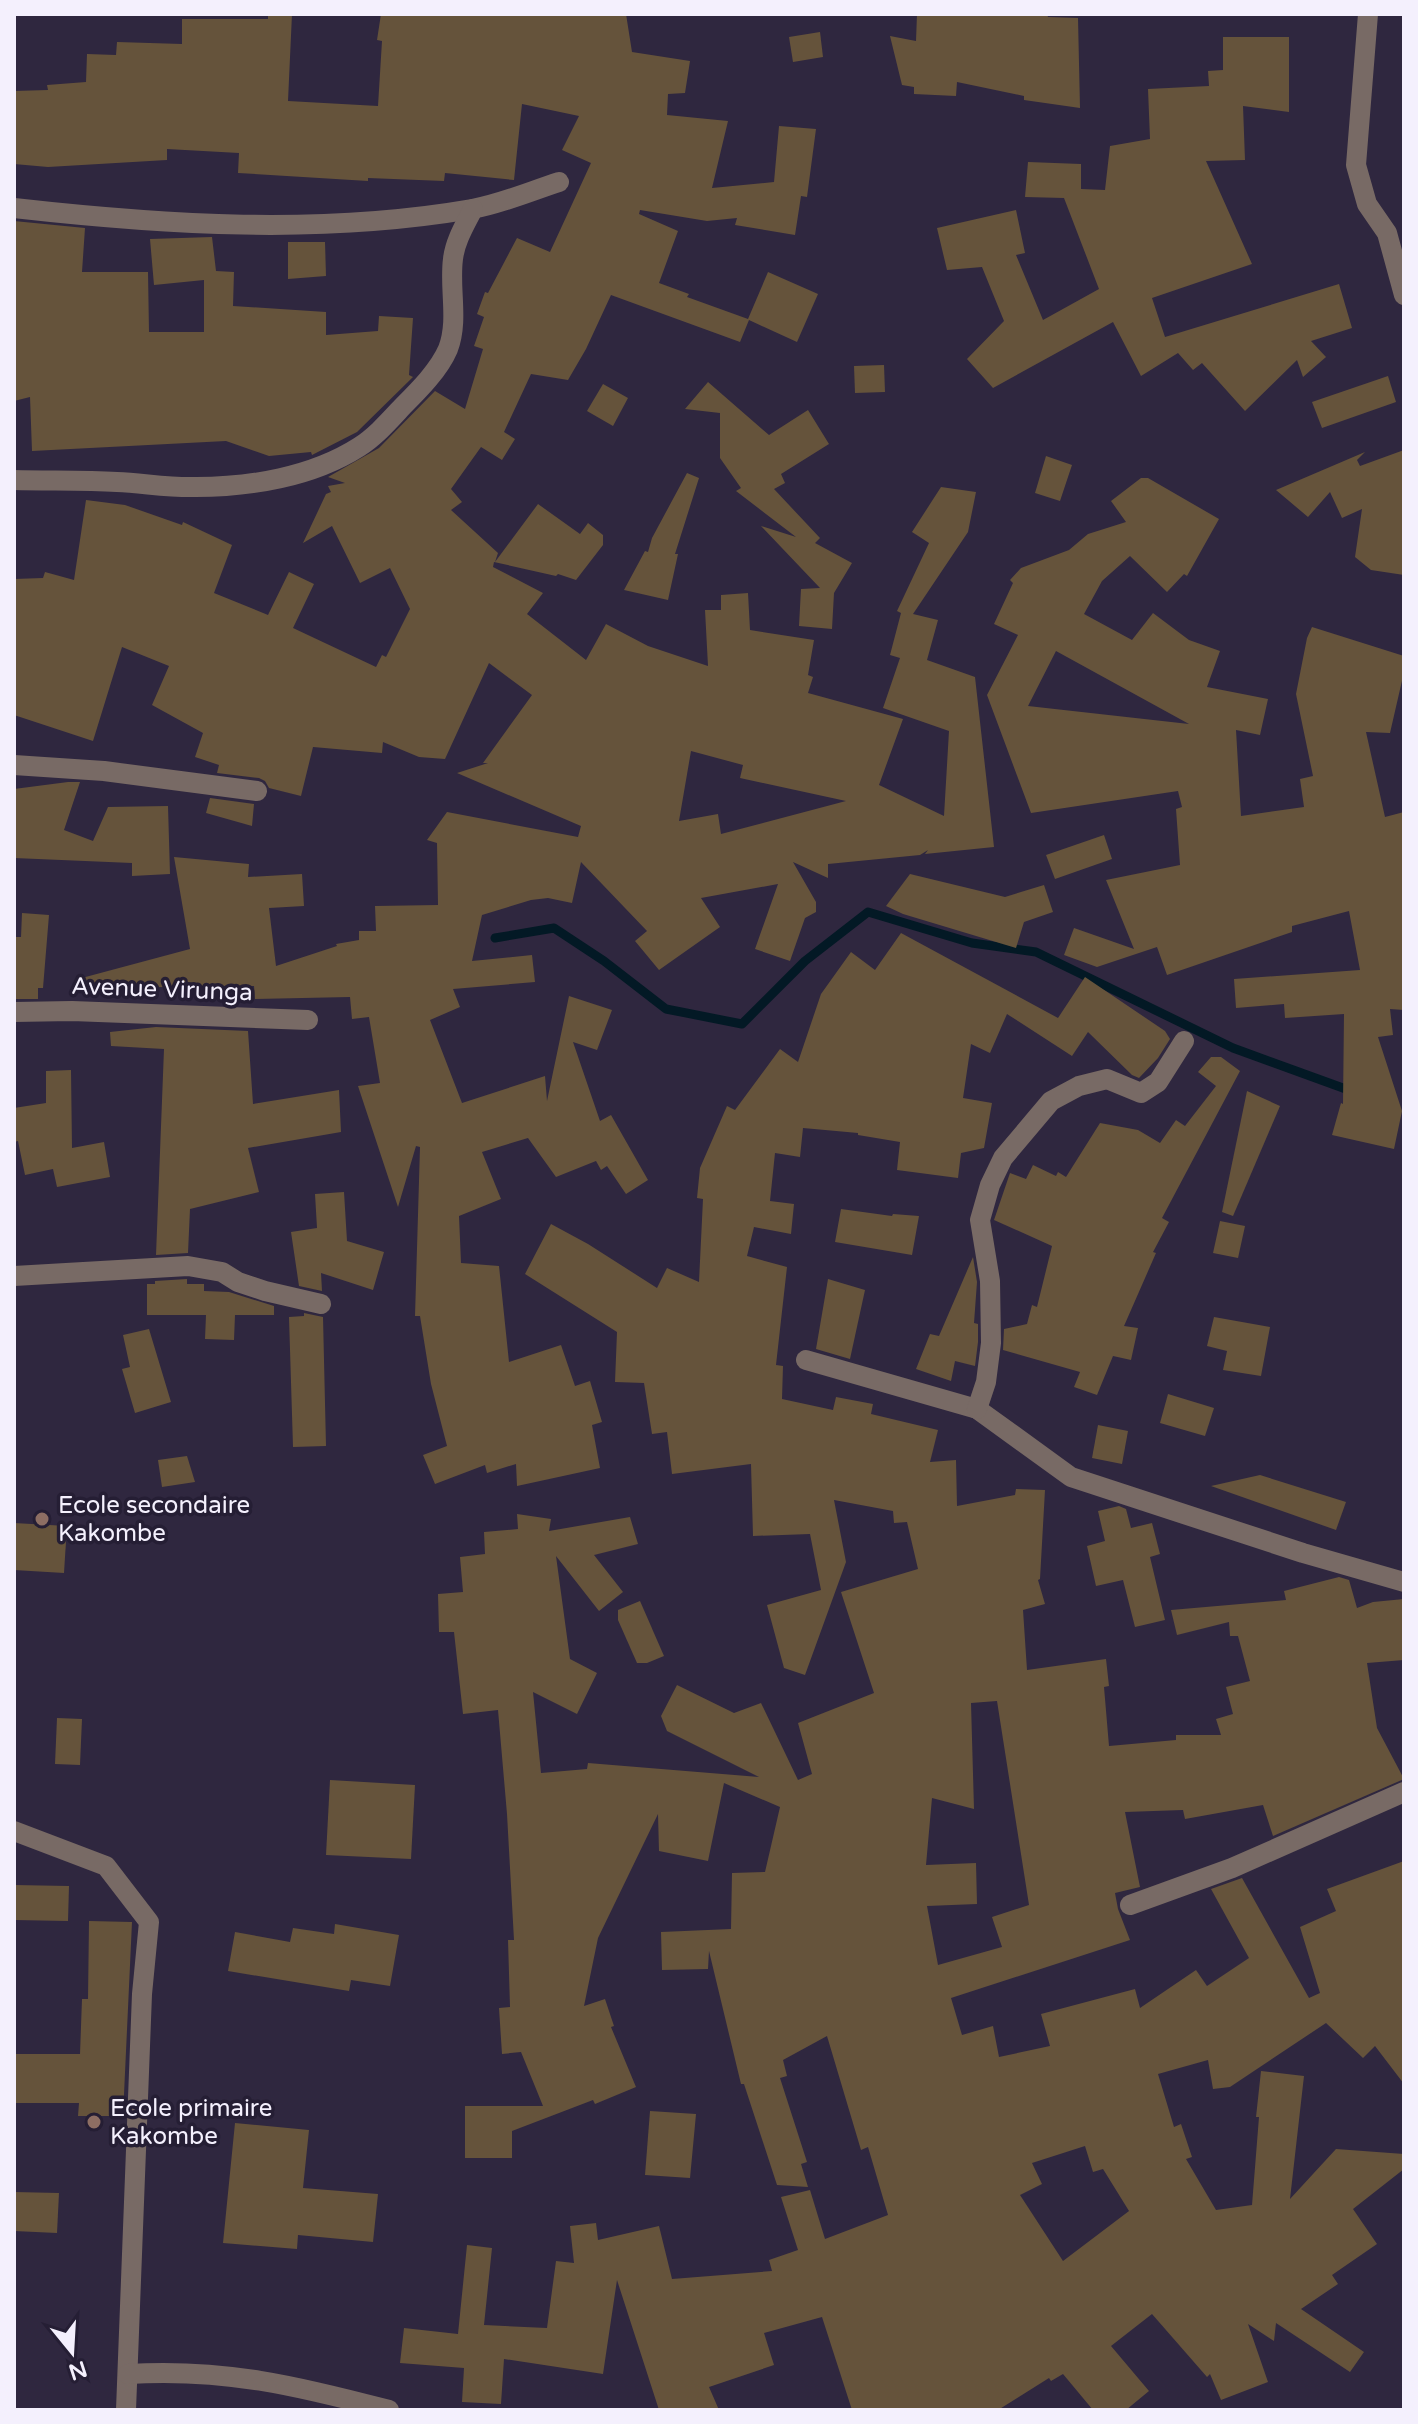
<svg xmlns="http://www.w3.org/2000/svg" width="1418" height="2424" font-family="'Varela Round',sans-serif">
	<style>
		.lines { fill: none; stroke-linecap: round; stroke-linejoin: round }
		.stream { stroke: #031925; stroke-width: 9 }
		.building { fill: #65533b; fill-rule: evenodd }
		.minor { stroke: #786a65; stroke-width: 20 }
		.education-dot { fill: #8d6e63; stroke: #251e34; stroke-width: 3 }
		.labels { text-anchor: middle; stroke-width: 7; stroke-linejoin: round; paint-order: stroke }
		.street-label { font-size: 24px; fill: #f4f0fd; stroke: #251e34 }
		.poi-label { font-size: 24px; fill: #f4f0fd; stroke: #251e34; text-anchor: start }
	</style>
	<rect width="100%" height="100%" fill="#2f273f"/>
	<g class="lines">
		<!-- stream -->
		<path class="stream" d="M 495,938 L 554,928 L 604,961 L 666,1009 L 742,1024 L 805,961 L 868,912 L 972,943 L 1036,952 L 1233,1048 L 1354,1092"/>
	</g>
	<!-- building -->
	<g class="building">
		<path d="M 268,14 L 292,14 L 288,101 L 378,106 L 382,41 L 377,40 L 381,14 L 626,14 L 632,52 L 690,61 L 685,93 L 668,94 L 667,115 L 728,121 L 712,188 L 774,182 L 779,126 L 816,129 L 807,197 L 801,196 L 795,235 L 735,225 L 737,218 L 707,221 L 640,210 L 639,214 L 678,231 L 659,283 L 689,294 L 687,297 L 748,319 L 768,272 L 818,294 L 797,342 L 749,320 L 740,342 L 611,295 L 586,349 L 568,380 L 531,374 L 504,432 L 515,439 L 502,460 L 481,447 L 451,489 L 462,502 L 451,510 L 498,553 L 495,562 L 538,504 L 580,534 L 588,523 L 603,535 L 603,545 L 576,580 L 558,574 L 556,576 L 494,562 L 493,567 L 543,593 L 527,614 L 586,660 L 606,624 L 648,646 L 708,666 L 705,610 L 721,610 L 721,595 L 748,593 L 750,630 L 814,640 L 808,675 L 813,677 L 808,693 L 903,719 L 879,785 L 944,816 L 949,731 L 883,708 L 900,658 L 890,655 L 901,613 L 897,611 L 929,543 L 912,532 L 941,487 L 976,492 L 968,532 L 913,614 L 938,620 L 927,660 L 975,677 L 994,847 L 925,854 L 928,850 L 920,855 L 828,864 L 828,878 L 793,862 L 816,902 L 816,912 L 805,918 L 790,961 L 755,949 L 778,884 L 701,898 L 720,927 L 659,970 L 635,941 L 647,931 L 581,862 L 572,903 L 548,898 L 531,900 L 482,915 L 472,961 L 532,955 L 535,982 L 453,989 L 460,1007 L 430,1020 L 462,1103 L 545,1076 L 547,1101 L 569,996 L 612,1010 L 597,1050 L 573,1042 L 600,1121 L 611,1115 L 648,1180 L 626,1194 L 607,1166 L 601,1170 L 596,1161 L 556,1177 L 528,1138 L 482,1152 L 501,1199 L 459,1216 L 461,1263 L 499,1266 L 509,1362 L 561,1345 L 575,1386 L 590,1381 L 602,1422 L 592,1425 L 600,1468 L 517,1486 L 516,1464 L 487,1473 L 485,1465 L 435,1484 L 423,1455 L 447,1446 L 431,1384 L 420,1316 L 415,1316 L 420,1147 L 416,1146 L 398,1207 L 358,1086 L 380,1083 L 369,1017 L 352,1019 L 350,997 L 255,999 L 254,986 L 80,988 L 78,979 L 190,949 L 174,857 L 249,864 L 248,877 L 302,874 L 304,906 L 269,908 L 276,966 L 337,946 L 336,944 L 359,940 L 359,931 L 376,931 L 375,906 L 438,905 L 437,843 L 427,840 L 447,812 L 578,837 L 581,826 L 457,773 L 488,763 L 483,763 L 532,695 L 489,663 L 445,759 L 419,757 L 383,742 L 382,753 L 313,747 L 301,796 L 269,788 L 265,781 L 259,778 L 217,773 L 219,765 L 195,757 L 203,733 L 152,705 L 169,666 L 122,647 L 93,741 L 14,715 L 14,579 L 43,578 L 45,572 L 74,580 L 86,500 L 125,505 L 182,525 L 183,522 L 232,545 L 214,593 L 268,615 L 289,572 L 314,584 L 293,628 L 376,667 L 382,655 L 386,657 L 410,609 L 390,568 L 360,583 L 332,526 L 303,543 L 326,494 L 331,492 L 328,486 L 345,483 L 328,477 L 379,448 L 435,391 L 465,409 L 483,349 L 474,346 L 484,317 L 477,314 L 485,292 L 488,293 L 517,238 L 550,252 L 591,163 L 562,150 L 579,116 L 522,104 L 514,180 L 445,173 L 444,181 L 368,178 L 368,181 L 238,173 L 239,153 L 167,149 L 167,160 L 48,167 L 14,164 L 14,91 L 48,90 L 47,85 L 86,82 L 87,54 L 116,55 L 117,42 L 182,44 L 182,19 L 268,19 ZM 691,751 L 743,765 L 740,778 L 846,801 L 721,834 L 718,814 L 679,821 Z"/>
		<path d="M 917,14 L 1047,14 L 1048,17 L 1078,18 L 1080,108 L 1024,100 L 1024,96 L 957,82 L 956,96 L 914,94 L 914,87 L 902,85 L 890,36 L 916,41 Z"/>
		<path d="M 820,32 L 823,57 L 793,62 L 789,37 Z"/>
		<path d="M 1223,37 L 1289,37 L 1289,112 L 1243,106 L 1245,160 L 1206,161 L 1252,264 L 1152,298 L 1165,337 L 1339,284 L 1352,328 L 1311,341 L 1326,357 L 1303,377 L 1297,360 L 1245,411 L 1202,363 L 1193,370 L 1178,353 L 1141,376 L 1113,322 L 993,388 L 967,359 L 1004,321 L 982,267 L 947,270 L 937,228 L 1016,210 L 1025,253 L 1016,255 L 1043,320 L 1099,289 L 1064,198 L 1025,197 L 1028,162 L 1081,164 L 1081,189 L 1105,190 L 1110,146 L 1150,139 L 1148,89 L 1209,86 L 1208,71 L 1223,70 Z"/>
		<path d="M 14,221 L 85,228 L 82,272 L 148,272 L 149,332 L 204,332 L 204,280 L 154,285 L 150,239 L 212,237 L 216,271 L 234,272 L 233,306 L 326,312 L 326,335 L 378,331 L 379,316 L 413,318 L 409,375 L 413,377 L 357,432 L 312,455 L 311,452 L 269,456 L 226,441 L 32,451 L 30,397 L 14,401 Z"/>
		<path d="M 288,242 L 325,242 L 326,276 L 288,279 Z"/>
		<path d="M 884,365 L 885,392 L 855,393 L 854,366 Z"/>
		<path d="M 1388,376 L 1396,402 L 1322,428 L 1312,402 Z"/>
		<path d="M 708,382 L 769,435 L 808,410 L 829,444 L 781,474 L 785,483 L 774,489 L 820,538 L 815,543 L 852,563 L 834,593 L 832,629 L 799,626 L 801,589 L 820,588 L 761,526 L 796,537 L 736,491 L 741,488 L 720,458 L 720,413 L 685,409 Z"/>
		<path d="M 603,384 L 628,398 L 613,426 L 587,411 Z"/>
		<path d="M 1404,450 L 1404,575 L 1371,570 L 1355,557 L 1362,509 L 1342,518 L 1330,492 L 1308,517 L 1276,490 L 1365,452 L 1357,460 L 1360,466 Z"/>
		<path d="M 1046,456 L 1072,465 L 1060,501 L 1035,493 Z"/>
		<path d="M 687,473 L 699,478 L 675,554 L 678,554 L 668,600 L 624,590 L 645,551 L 648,552 L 652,538 Z"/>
		<path d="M 1141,478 L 1148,478 L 1219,519 L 1187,576 L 1184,574 L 1167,592 L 1130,556 L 1102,581 L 1084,614 L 1132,640 L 1153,613 L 1189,640 L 1220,651 L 1207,687 L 1268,699 L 1260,735 L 1236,730 L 1241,816 L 1304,807 L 1300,779 L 1313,776 L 1296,694 L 1307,638 L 1312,627 L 1404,656 L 1404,672 L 1390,733 L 1366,732 L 1385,817 L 1404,812 L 1404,1010 L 1390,1009 L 1393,1035 L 1378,1037 L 1402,1111 L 1394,1149 L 1332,1135 L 1341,1103 L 1343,1104 L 1344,1014 L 1285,1018 L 1284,1004 L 1236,1008 L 1234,979 L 1360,970 L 1349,911 L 1292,926 L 1292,932 L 1167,975 L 1157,947 L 1097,967 L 1064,955 L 1074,928 L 1134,949 L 1106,880 L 1180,865 L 1176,809 L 1182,807 L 1178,791 L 1031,813 L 987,695 L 1018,635 L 994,624 L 1013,583 L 1010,580 L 1021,568 L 1069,550 L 1088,534 L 1126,522 L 1111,501 ZM 1056,651 L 1189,724 L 1028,706 Z"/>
		<path d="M 68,782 L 80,782 L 64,830 L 93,841 L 108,807 L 168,806 L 170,874 L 132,876 L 132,863 L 14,858 L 14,789 Z"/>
		<path d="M 210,798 L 254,804 L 252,826 L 206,813 Z"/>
		<path d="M 1104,835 L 1112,859 L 1055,879 L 1046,855 Z"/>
		<path d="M 910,874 L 1005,897 L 1044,885 L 1053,912 L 1024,922 L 1016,948 L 903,914 L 886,906 Z"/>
		<path d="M 22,913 L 49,915 L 43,988 L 38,988 L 38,999 L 14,999 L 14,937 L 21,937 Z"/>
		<path d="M 901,933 L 1058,1018 L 1085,977 L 1165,1031 L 1170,1039 L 1158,1058 L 1139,1078 L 1132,1075 L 1088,1032 L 1072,1056 L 1007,1014 L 990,1053 L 971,1044 L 963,1098 L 992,1103 L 984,1148 L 961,1153 L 958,1178 L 897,1170 L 900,1142 L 858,1135 L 858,1133 L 803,1128 L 800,1157 L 775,1153 L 770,1201 L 794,1204 L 791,1234 L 754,1227 L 747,1256 L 787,1267 L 776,1365 L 783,1366 L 782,1399 L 833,1410 L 836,1397 L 873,1404 L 871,1414 L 938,1430 L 930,1462 L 956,1460 L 957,1506 L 1015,1495 L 1016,1489 L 1045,1490 L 1040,1579 L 1038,1580 L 1045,1604 L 1023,1610 L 1027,1670 L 1106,1659 L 1109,1686 L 1104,1687 L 1109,1746 L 1176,1740 L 1176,1735 L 1221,1735 L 1216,1719 L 1233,1714 L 1226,1687 L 1250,1681 L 1238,1636 L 1230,1636 L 1229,1622 L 1177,1635 L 1171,1610 L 1286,1600 L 1284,1591 L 1339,1577 L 1349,1580 L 1357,1608 L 1373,1602 L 1404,1599 L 1404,1660 L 1367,1663 L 1377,1728 L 1404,1779 L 1273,1836 L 1263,1805 L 1185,1819 L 1183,1810 L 1125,1812 L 1140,1887 L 1115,1893 L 1118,1909 L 1130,1940 L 951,1998 L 962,2035 L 993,2026 L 999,2057 L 1050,2046 L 1041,2014 L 1135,1989 L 1140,2008 L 1196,1970 L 1207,1986 L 1249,1958 L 1211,1889 L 1242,1878 L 1309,1998 L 1320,1993 L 1300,1927 L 1336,1911 L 1327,1889 L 1404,1861 L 1404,2084 L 1375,2046 L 1363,2058 L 1326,2023 L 1230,2087 L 1213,2089 L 1208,2060 L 1158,2074 L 1174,2127 L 1181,2124 L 1192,2157 L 1186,2159 L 1216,2210 L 1252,2205 L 1259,2117 L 1256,2117 L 1261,2071 L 1304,2076 L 1290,2199 L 1336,2149 L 1404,2154 L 1404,2169 L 1353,2209 L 1377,2244 L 1332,2275 L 1338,2284 L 1301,2309 L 1364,2352 L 1350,2372 L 1276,2323 L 1274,2341 L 1248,2324 L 1268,2382 L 1221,2400 L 1210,2374 L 1207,2377 L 1152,2314 L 1111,2346 L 1149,2391 L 1126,2410 L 1093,2410 L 1063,2374 L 1051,2381 L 1049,2378 L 998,2410 L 852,2410 L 822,2317 L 764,2333 L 774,2365 L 709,2387 L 719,2410 L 659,2410 L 617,2280 L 603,2374 L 504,2359 L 501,2404 L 462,2402 L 464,2368 L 400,2363 L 404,2328 L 458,2334 L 467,2245 L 492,2248 L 484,2325 L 547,2328 L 556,2261 L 574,2263 L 570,2226 L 596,2223 L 598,2240 L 659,2226 L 672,2279 L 772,2271 L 769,2260 L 798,2250 L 781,2197 L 810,2190 L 825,2239 L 888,2215 L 868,2147 L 861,2150 L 827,2036 L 783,2060 L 787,2076 L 780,2078 L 807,2162 L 801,2164 L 808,2187 L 777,2185 L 744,2084 L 741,2084 L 709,1951 L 708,1969 L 662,1970 L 661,1932 L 731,1929 L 732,1873 L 765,1872 L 780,1807 L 724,1783 L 708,1861 L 659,1851 L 658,1814 L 598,1938 L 584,2006 L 605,1999 L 614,2026 L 611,2027 L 636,2087 L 595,2104 L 593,2100 L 512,2131 L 512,2158 L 465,2158 L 465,2106 L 543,2106 L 521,2052 L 502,2054 L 499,2008 L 510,2007 L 508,1940 L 514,1940 L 507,1814 L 498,1710 L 463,1714 L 454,1632 L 439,1632 L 438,1594 L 463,1592 L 460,1557 L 485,1554 L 484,1532 L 518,1529 L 517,1514 L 551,1519 L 549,1531 L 630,1517 L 638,1544 L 594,1555 L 623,1592 L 599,1611 L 556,1556 L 570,1659 L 597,1673 L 577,1714 L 533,1692 L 541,1773 L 587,1769 L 588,1763 L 759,1777 L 667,1731 L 661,1716 L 677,1685 L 734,1713 L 761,1703 L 798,1780 L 812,1774 L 798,1723 L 874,1693 L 841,1592 L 918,1569 L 907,1522 L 894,1523 L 893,1511 L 834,1500 L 846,1562 L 805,1675 L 784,1668 L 767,1605 L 821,1590 L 810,1534 L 753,1536 L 751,1464 L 672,1474 L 667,1432 L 652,1434 L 644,1383 L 615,1382 L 617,1332 L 525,1274 L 551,1224 L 588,1244 L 657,1288 L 667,1268 L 699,1282 L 703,1199 L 697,1198 L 700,1168 L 727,1106 L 735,1110 L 780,1049 L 798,1062 L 821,994 L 851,952 L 875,970 ZM 997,1701 L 1029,1905 L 992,1917 L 1002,1947 L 938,1965 L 927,1906 L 977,1904 L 976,1863 L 926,1865 L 932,1798 L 974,1809 L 971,1703 ZM 1085,2146 L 1093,2172 L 1103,2169 L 1129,2211 L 1063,2261 L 1020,2195 L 1042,2184 L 1032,2163 Z"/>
		<path d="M 156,1027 L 248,1031 L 253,1104 L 339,1090 L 341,1132 L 248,1148 L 259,1192 L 190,1209 L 188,1253 L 156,1255 L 164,1049 L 111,1046 L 110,1032 Z"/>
		<path d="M 1211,1057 L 1221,1057 L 1240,1071 L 1162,1218 L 1169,1222 L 1153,1252 L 1156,1253 L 1124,1326 L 1138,1328 L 1131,1360 L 1113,1356 L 1097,1395 L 1074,1387 L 1080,1372 L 1003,1350 L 1004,1329 L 1027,1324 L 1032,1305 L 1037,1307 L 1052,1246 L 994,1220 L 1010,1173 L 1026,1179 L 1033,1165 L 1056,1176 L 1058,1172 L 1066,1177 L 1100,1123 L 1138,1130 L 1160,1143 L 1176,1120 L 1185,1126 L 1216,1086 L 1198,1072 Z"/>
		<path d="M 71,1070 L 72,1148 L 104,1142 L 110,1177 L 57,1187 L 53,1169 L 25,1175 L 18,1141 L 14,1142 L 14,1108 L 46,1103 L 46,1071 Z"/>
		<path d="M 1247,1091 L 1280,1106 L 1233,1216 L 1222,1212 Z"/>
		<path d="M 344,1192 L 347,1241 L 384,1252 L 373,1290 L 321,1273 L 322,1291 L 299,1286 L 291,1232 L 317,1228 L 315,1194 Z"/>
		<path d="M 841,1209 L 892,1216 L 893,1214 L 919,1216 L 912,1255 L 835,1242 Z"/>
		<path d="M 1220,1221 L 1245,1226 L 1238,1258 L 1213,1253 Z"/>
		<path d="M 973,1257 L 977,1282 L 974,1323 L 978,1324 L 978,1342 L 975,1366 L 955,1361 L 951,1381 L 916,1369 L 930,1334 L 939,1336 Z"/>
		<path d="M 187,1279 L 187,1284 L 204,1284 L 204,1291 L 229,1292 L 274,1306 L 274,1315 L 235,1315 L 234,1340 L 205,1339 L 206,1315 L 147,1315 L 147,1284 L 155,1284 L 155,1281 Z"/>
		<path d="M 828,1279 L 865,1290 L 850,1359 L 816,1349 Z"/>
		<path d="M 304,1313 L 323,1317 L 326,1446 L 293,1447 L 289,1317 L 304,1316 Z"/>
		<path d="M 1214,1317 L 1270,1327 L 1261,1376 L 1223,1370 L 1227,1351 L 1207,1346 Z"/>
		<path d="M 149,1329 L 171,1402 L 135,1413 L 122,1369 L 130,1367 L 123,1335 Z"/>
		<path d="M 1168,1394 L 1214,1408 L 1205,1436 L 1160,1423 Z"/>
		<path d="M 1098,1425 L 1128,1431 L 1122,1464 L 1092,1458 Z"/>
		<path d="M 187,1456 L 195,1482 L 162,1487 L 158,1460 Z"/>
		<path d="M 1260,1475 L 1346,1502 L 1336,1530 L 1211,1486 Z"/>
		<path d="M 1119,1506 L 1126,1509 L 1131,1528 L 1152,1523 L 1160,1554 L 1150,1557 L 1165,1620 L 1135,1627 L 1123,1580 L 1096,1586 L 1087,1546 L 1105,1541 L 1098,1511 Z"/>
		<path d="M 14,1523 L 67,1526 L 64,1573 L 14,1570 Z"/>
		<path d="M 640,1601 L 664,1656 L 647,1663 L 637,1663 L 618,1620 L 618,1610 Z"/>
		<path d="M 57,1718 L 82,1719 L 80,1765 L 55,1764 Z"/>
		<path d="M 330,1780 L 415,1785 L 411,1859 L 326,1855 Z"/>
		<path d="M 14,1885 L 69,1886 L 68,1921 L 14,1920 Z"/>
		<path d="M 89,1921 L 132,1922 L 123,2116 L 78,2116 L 79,2103 L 14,2103 L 14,2054 L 80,2054 L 82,1999 L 88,1999 Z"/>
		<path d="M 335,1924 L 399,1935 L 390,1986 L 351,1980 L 349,1991 L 228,1971 L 235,1932 L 290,1942 L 293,1928 L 334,1934 Z"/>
		<path d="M 650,2111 L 696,2114 L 690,2178 L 645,2175 Z"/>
		<path d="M 235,2123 L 309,2130 L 303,2188 L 378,2194 L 373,2242 L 298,2235 L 297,2249 L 223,2243 Z"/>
		<path d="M 14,2192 L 59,2193 L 57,2233 L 14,2231 Z"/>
	</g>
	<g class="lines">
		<!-- minor -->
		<g class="minor">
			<path d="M 1368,14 L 1356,165 L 1367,204 L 1387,233 L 1404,295"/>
			<path d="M 14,208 C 165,225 321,235 472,209 C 501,204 531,191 559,182"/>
			<path d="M 14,480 C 48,481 83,480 117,482 C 143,483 169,488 196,487 C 250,487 312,477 359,447 C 376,436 389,421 403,406 C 419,390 439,370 448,349 C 459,320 449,289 453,259 C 455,241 465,225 473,209"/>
			<path d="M 14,765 L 104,771 L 257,791"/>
			<path d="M 14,1012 L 72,1011 L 308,1020"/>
			<path d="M 14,1276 L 188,1266 L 222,1272 L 238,1282 L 265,1291 L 321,1304"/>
			<path d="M 806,1360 L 977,1409 L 1071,1477 L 1303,1553 L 1404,1582"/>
			<path d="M 977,1409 L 986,1382 L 991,1343 L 990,1281 L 980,1220 L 990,1185 L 1003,1158 L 1051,1101 L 1079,1086 L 1107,1079 L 1141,1093 L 1158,1082 L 1184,1041"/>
			<path d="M 14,1831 L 106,1866 L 149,1922 L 142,1994 L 126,2410"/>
			<path d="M 1130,1905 L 1232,1868 L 1404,1792"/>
			<path d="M 128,2374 C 223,2368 298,2386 389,2410"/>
		</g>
	</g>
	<!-- markers -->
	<g class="education-dot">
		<circle cx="42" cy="1519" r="8"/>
		<circle cx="94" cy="2122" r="8"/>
	</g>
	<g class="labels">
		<!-- street labels -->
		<g class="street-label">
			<text transform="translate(162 989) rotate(2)" y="8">Avenue Virunga</text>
		</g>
		<!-- poi labels -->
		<g class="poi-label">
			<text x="58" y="1513">Ecole secondaire<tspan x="58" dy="28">Kakombe</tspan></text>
			<text x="110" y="2116">Ecole primaire<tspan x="110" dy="28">Kakombe</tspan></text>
		</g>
	</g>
	<!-- border -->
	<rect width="1418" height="2424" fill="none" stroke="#f4f0fd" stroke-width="32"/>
	<!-- north arrow -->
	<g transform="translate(72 2352) rotate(162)" stroke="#251e34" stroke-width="6" paint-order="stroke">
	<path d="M0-6L14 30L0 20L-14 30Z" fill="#f4f0fd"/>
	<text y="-12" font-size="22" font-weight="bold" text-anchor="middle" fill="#f4f0fd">N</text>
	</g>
</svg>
